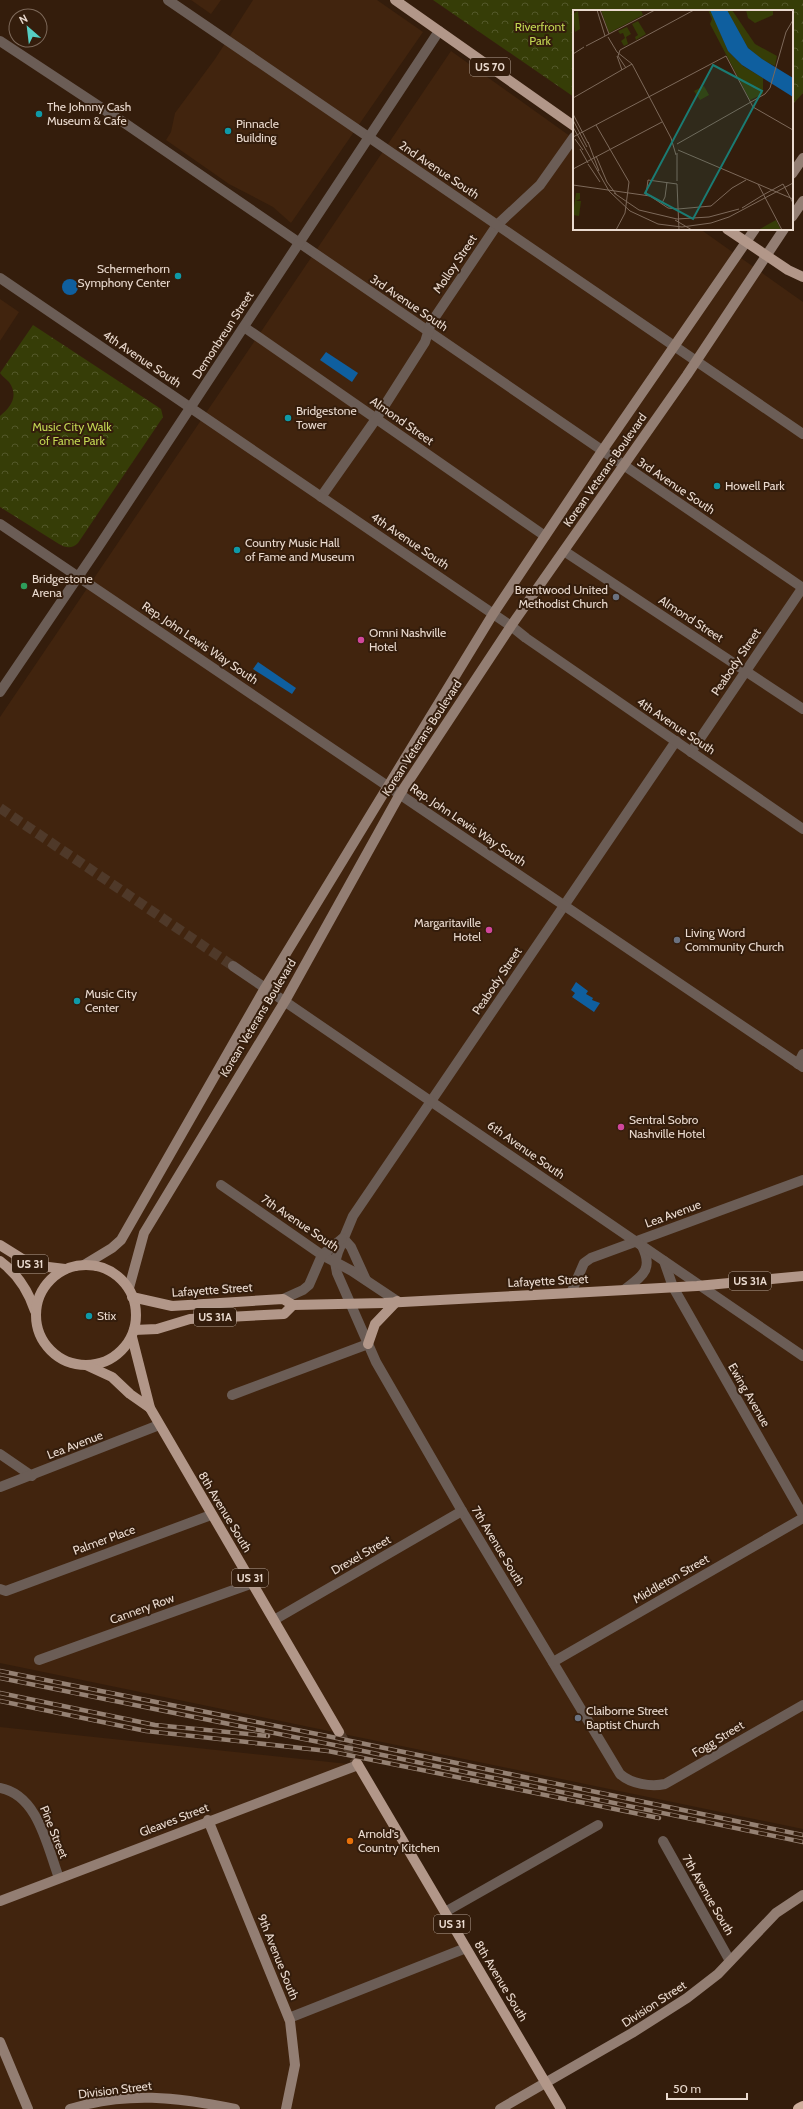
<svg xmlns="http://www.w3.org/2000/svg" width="803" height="2109" font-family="Cabin,sans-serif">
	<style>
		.built { fill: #41240e }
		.park { fill: url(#park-crowns) }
		.water { fill: #0f5f9f }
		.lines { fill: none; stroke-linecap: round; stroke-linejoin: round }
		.tertiary-tunnel { stroke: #4f3929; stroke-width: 10; stroke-dasharray: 10 5; stroke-linecap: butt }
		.primary-tunnel { stroke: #4f3929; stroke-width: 10; stroke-dasharray: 10 5; stroke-linecap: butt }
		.minor { stroke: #6b5d56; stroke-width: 10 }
		.tertiary { stroke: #6b5d56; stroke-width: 10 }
		.secondary { stroke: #937e73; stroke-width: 10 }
		.primary { stroke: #b29789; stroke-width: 10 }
		.motorway { stroke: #cfae9c; stroke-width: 12 }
		.rail-casing { stroke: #958173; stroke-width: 4.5 }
		.rail { stroke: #341d0c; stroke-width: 3; stroke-dasharray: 9; stroke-linecap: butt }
		.culture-dot { fill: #0f9aa8; stroke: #341d0c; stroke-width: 1.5 }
		.leisure-dot { fill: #2e9e5b; stroke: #341d0c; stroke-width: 1.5 }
		.worship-dot { fill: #6b7280; stroke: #341d0c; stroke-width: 1.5 }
		.hotel-dot { fill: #d1479c; stroke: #341d0c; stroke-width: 1.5 }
		.food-dot { fill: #e8710a; stroke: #341d0c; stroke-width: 1.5 }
		.labels { text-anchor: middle; stroke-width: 4; stroke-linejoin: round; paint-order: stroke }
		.shield { fill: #341d0c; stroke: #b3a194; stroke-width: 1 }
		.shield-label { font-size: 11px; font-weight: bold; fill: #eadacf }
		.park-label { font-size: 12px; fill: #c1d552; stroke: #341d0c }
		.poi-label { font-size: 12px; fill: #eadacf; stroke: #341d0c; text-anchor: start }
		.street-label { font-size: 12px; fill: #eadacf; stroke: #341d0c }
		.inset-road { fill: none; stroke: #7d695a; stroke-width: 1 }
		.view { fill: #1a7b73; fill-opacity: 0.15; stroke: #1a7b73; stroke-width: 2 }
		.inset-edge { fill: none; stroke: #eadacf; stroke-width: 2 }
	</style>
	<defs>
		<pattern id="park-crowns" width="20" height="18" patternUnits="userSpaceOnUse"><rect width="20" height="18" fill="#363d07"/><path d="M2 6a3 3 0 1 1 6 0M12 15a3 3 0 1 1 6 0" fill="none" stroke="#53582a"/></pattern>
	</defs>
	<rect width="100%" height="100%" fill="#341d0c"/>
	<!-- built -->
	<g class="built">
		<path d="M 191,0 L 221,0 L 211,14 Z"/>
		<path d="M 253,0 L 377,0 L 423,32 L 291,223 L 273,207 L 229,184 L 166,140 L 171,132 L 175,113 L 215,59 Z"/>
		<path d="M 451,51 L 574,139 L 574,229 L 700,229 L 803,302 L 803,1829 L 0,1663 L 0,717 Z"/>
		<path d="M 0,299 L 19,312 L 0,341 Z"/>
		<path d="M 0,1727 L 358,1765 L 561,2109 L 0,2109 Z"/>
	</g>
	<!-- park -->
	<g class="park">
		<path d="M 433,0 L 803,0 L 803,93 L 792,105 L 792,11 L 574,11 L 574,97 Z"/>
		<path d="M 33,325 L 161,409 L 163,417 L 78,543 C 72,549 66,548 59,544 L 0,507 L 0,416 C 11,407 19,396 9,382 C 6,379 2,376 0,373 Z"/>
	</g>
	<!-- water -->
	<g class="water">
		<circle cx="70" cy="287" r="8"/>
		<path d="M 326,352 L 358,373 L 352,382 L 320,360 Z"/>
		<path d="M 258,662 L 296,688 L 292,694 L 253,669 Z"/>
		<path d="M 576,982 L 588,991 L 586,994 L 593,998 L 592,1000 L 600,1003 L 594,1012 L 572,997 L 575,993 L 571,990 Z"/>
	</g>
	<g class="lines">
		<!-- tertiary-tunnel -->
		<path class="tertiary-tunnel" d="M 0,808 L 233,966"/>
		<!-- primary-tunnel -->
		<path class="primary-tunnel" d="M 339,1732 L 357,1763"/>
		<!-- minor -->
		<g class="minor">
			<path d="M 0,41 L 126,124 L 803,588"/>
			<path d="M 244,327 L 545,536"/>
			<path d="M 321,497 L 376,419 L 425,342 L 431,323 L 497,225 L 540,185 L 574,137"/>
			<path d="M 564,551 L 803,709"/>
			<path d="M 676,741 L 353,1216 L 338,1252 L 335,1262 L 337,1273 L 376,1362 L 462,1511 L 620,1774 C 631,1784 651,1787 665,1784 L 803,1705"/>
			<path d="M 691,752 L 803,587"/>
			<path d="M 798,1064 L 803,1054"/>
			<path d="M 221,1185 L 322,1255 L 352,1271 L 397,1301"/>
			<path d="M 343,1238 L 351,1247 L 366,1280"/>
			<path d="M 664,1261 L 673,1287 L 803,1515"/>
			<path d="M 624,1290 C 642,1276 654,1270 642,1246"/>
			<path d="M 571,1293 L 584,1263 L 591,1258 L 803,1180"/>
			<path d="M 283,1299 L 303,1290 L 309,1285 L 322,1255 L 342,1239"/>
			<path d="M 232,1395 L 368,1344"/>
			<path d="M 0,1454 L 32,1476"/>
			<path d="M 0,1487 L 159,1425"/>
			<path d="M 0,1589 L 6,1591 L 211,1515"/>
			<path d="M 274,1620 L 462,1511"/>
			<path d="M 39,1660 L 253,1583"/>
			<path d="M 553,1662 L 803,1518"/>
			<path d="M 0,1788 C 38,1795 47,1846 59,1878"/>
			<path d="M 663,1841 L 730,1961"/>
			<path d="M 445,1912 L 598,1825"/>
			<path d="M 289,2018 L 466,1948"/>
		</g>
		<!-- tertiary -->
		<g class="tertiary">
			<path d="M 168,0 L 803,434"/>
			<path d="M 0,278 L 511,626 L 526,638 L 803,829"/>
			<path d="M 0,524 L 803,1067"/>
			<path d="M 0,692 L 97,549 L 439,31"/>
			<path d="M 233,966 L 803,1356"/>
		</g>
		<!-- secondary -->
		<g class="secondary">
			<path d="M 792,174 L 803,158"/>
			<path d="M 792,217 L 803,201"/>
			<path d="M 84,1265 L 112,1248 L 121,1240 L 265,988 L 493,614 L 602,451 L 755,229"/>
			<path d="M 129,1288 L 144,1233 L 285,1001 L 400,794 L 511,626 L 687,375 L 784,229"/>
			<path d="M 208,1820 L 290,2021 L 295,2065 L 286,2109"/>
			<path d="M 0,1901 L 358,1765"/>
			<path d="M 0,2042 L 28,2109"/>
			<path d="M 70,2109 C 126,2091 178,2097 235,2109"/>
			<path d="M 500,2109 L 632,2033 L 687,1998 L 718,1974 L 776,1913 L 803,1895"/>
		</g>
		<!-- primary -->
		<g class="primary">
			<path d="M 395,0 L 574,126"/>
			<path d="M 727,229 L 788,270 L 803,277"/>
			<path d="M 0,1245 L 32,1265 L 65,1269"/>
			<path d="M 0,1261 C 18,1274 28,1290 35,1311"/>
			<circle cx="86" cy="1315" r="50"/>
			<path d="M 132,1297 L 172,1306 L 283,1299 L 293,1305 L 384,1303 L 571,1293 L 697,1286 L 803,1276"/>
			<path d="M 134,1330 L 157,1329 L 190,1319 L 284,1314 L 293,1305"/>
			<path d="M 132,1337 L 150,1408 L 339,1732"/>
			<path d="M 368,1344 L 375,1324 L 397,1301"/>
			<path d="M 86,1365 L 112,1377 L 130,1394 L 150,1408"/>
			<path d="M 357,1763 L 561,2109"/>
		</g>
		<!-- motorway -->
		<path class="motorway" d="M 799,2109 L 803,2107"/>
		<!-- rail casing -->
		<g class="rail-casing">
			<g id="rail">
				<path d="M 0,1671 L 322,1735 L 803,1835"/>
				<path d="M 0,1678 L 334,1745 L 803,1842"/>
				<path d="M 0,1693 L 155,1725 L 268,1736"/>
				<path d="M 0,1701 L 146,1731 L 328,1751 L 659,1818"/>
			</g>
		</g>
		<!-- rail -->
		<use href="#rail" class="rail"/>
	</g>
	<!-- markers -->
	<g class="culture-dot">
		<circle cx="39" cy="114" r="4"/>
		<circle cx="228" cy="131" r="4"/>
		<circle cx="178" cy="276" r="4"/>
		<circle cx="288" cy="418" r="4"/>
		<circle cx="717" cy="486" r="4"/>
		<circle cx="237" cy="550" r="4"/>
		<circle cx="77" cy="1001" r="4"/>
		<circle cx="89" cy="1316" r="4"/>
	</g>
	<circle class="leisure-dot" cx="24" cy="586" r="4"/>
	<g class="worship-dot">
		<circle cx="616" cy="597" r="4"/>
		<circle cx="677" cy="940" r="4"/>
		<circle cx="578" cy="1718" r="4"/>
	</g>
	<g class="hotel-dot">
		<circle cx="361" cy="640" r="4"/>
		<circle cx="489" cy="930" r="4"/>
		<circle cx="621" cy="1127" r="4"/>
	</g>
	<circle class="food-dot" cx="350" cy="1841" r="4"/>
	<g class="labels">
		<!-- shield labels -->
		<g class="shield">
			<rect x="470" y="58" width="40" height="18" rx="3"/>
			<rect x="12" y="1255" width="36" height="18" rx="3"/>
			<rect x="729" y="1272" width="42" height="18" rx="3"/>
			<rect x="194" y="1308" width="42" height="18" rx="3"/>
			<rect x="232" y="1569" width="36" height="18" rx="3"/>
			<rect x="434" y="1915" width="36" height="18" rx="3"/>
		</g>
		<g class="shield-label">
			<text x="490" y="71">US 70</text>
			<text x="30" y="1268">US 31</text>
			<text x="750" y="1285">US 31A</text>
			<text x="215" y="1321">US 31A</text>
			<text x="250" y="1582">US 31</text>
			<text x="452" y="1928">US 31</text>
		</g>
		<!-- park labels -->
		<g class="park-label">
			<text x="540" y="31">Riverfront<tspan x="540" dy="14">Park</tspan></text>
			<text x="72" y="431">Music City Walk<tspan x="72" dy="14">of Fame Park</tspan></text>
		</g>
		<!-- poi labels -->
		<g class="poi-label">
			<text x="47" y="111">The Johnny Cash<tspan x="47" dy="14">Museum &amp; Cafe</tspan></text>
			<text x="236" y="128">Pinnacle<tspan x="236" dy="14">Building</tspan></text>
			<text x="170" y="273" text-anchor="end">Schermerhorn<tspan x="170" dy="14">Symphony Center</tspan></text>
			<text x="296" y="415">Bridgestone<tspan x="296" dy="14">Tower</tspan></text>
			<text x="725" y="490">Howell Park</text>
			<text x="245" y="547">Country Music Hall<tspan x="245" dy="14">of Fame and Museum</tspan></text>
			<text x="32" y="583">Bridgestone<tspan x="32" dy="14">Arena</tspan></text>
			<text x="608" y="594" text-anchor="end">Brentwood United<tspan x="608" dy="14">Methodist Church</tspan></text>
			<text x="369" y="637">Omni Nashville<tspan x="369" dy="14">Hotel</tspan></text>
			<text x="481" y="927" text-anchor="end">Margaritaville<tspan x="481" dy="14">Hotel</tspan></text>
			<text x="685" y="937">Living Word<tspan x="685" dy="14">Community Church</tspan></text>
			<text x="85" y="998">Music City<tspan x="85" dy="14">Center</tspan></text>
			<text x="629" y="1124">Sentral Sobro<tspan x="629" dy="14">Nashville Hotel</tspan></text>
			<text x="97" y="1320">Stix</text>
			<text x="586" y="1715">Claiborne Street<tspan x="586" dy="14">Baptist Church</tspan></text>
			<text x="358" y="1838">Arnold's<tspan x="358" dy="14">Country Kitchen</tspan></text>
		</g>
		<!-- street labels -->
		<g class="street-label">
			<text transform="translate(439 170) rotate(34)" y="4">2nd Avenue South</text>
			<text transform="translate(455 264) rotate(-56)" y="4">Molloy Street</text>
			<text transform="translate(409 303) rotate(34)" y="4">3rd Avenue South</text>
			<text transform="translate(223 335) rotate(-57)" y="4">Demonbreun Street</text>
			<text transform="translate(142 359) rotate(34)" y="4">4th Avenue South</text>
			<text transform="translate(402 421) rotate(35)" y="4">Almond Street</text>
			<text transform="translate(605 470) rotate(-55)" y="4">Korean Veterans Boulevard</text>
			<text transform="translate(676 486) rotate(34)" y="4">3rd Avenue South</text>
			<text transform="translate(410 541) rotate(34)" y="4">4th Avenue South</text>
			<text transform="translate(691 619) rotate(33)" y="4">Almond Street</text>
			<text transform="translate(200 643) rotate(34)" y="4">Rep. John Lewis Way South</text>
			<text transform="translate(736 662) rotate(-56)" y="4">Peabody Street</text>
			<text transform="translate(676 726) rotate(34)" y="4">4th Avenue South</text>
			<text transform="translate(422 738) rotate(-57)" y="4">Korean Veterans Boulevard</text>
			<text transform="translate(468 825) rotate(34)" y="4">Rep. John Lewis Way South</text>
			<text transform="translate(497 981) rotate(-56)" y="4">Peabody Street</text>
			<text transform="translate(258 1018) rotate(-59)" y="4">Korean Veterans Boulevard</text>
			<text transform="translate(526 1150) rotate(35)" y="4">6th Avenue South</text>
			<text transform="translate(673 1214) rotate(-20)" y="4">Lea Avenue</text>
			<text transform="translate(300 1223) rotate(34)" y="4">7th Avenue South</text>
			<text transform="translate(548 1281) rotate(-3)" y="4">Lafayette Street</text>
			<text transform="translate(212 1290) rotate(-4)" y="4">Lafayette Street</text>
			<text transform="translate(749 1395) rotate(60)" y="4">Ewing Avenue</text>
			<text transform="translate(75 1445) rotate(-21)" y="4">Lea Avenue</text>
			<text transform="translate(225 1512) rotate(59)" y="4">8th Avenue South</text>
			<text transform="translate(104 1540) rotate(-20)" y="4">Palmer Place</text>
			<text transform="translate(498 1546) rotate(59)" y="4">7th Avenue South</text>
			<text transform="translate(361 1555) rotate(-30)" y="4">Drexel Street</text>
			<text transform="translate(671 1579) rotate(-30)" y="4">Middleton Street</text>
			<text transform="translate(142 1609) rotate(-20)" y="4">Cannery Row</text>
			<text transform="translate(718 1739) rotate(-31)" y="4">Fogg Street</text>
			<text transform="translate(174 1820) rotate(-21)" y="4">Gleaves Street</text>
			<text transform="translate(54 1832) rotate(68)" y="4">Pine Street</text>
			<text transform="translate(708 1895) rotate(60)" y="4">7th Avenue South</text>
			<text transform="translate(278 1957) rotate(68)" y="4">9th Avenue South</text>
			<text transform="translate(501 1981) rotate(59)" y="4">8th Avenue South</text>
			<text transform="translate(654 2004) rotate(-33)" y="4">Division Street</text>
			<text transform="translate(115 2090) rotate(-7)" y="4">Division Street</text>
		</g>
	</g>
	<!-- overview -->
	<g transform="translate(573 10)">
		<rect width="220" height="220" fill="#341d0c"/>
		<path d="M 173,0 L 200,0 L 200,5 L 182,13 L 175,8 Z" fill="#363d07"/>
		<path d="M 203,210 L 208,220 L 185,220 Z" fill="#363d07"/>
		<path d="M 28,0 L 68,0 L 70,5 L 36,23 ZM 135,0 L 138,0 L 155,41 L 170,56 L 190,68 L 190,84 L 177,90 L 137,14 L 139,9 ZM 153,0 L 159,0 L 182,34 L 204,46 L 202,56 L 189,50 L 175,38 ZM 5,1 L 7,19 L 2,22 L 0,4 ZM 65,11 L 73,24 L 63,30 L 62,27 L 65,25 L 59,14 ZM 54,17 L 58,24 L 53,27 L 55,34 L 51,36 L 48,31 L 52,28 L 50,23 L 47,24 L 45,21 ZM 131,76 L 136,85 L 127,90 L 121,81 ZM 3,183 L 7,183 L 7,189 L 3,191 L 8,191 L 6,206 L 0,205 Z" fill="#363d07"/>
		<path d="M 137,0 L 154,0 L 175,38 L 189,49 L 220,68 L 220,87 L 169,55 L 155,41 Z" fill="#0f5f9f"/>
		<path class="inset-road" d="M 24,0 L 32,26M 27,0 L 36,24M 35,27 L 44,42 L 59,54 L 98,128 L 103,145M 13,36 L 82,0M 0,44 L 11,37M 44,46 L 49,60M 53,58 L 45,46 L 47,40 L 121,0M 0,88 L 59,54M 0,104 L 15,133M 0,110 L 14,137M 23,115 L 56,172 L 52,203 L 43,220M 0,117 L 36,181 L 57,201 L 85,214 L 109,217 L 138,213 L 156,207 L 220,173M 0,127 L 153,46 L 180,97 L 220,120M 2,129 L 10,140M 15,132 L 26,161M 104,134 L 192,84 L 197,78 L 213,22 L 220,10M 7,139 L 15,153M 105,140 L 220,189M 104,143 L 104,171M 23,146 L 34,172 L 43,184M 15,154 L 27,172M 0,159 L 89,112M 104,174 L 106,220M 185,174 L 209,220M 0,175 L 77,186 L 95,198 L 105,199 L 138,196 L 159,178 L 173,170M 41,183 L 66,200 L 104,209 L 136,207 L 166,199M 73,185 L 75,170 L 104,174M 190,185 L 210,174 L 220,193M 89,193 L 92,187 L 94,172M 169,198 L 190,185M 102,210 L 119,220"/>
		<path class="view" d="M 140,55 L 189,81 L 120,209 L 72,183 Z"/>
		<rect width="220" height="220" class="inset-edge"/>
	</g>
	<!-- north arrow -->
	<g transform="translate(28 28) rotate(332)"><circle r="19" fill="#341d0c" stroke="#7d695a"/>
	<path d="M0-3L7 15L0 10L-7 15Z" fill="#56cec3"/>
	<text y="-6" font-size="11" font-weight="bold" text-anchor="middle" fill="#eadacf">N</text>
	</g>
	<!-- scale -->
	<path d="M667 2093v6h80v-6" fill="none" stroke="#eadacf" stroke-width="2"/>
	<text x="673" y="2093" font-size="12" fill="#eadacf" stroke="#341d0c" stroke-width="3" paint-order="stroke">50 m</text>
</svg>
